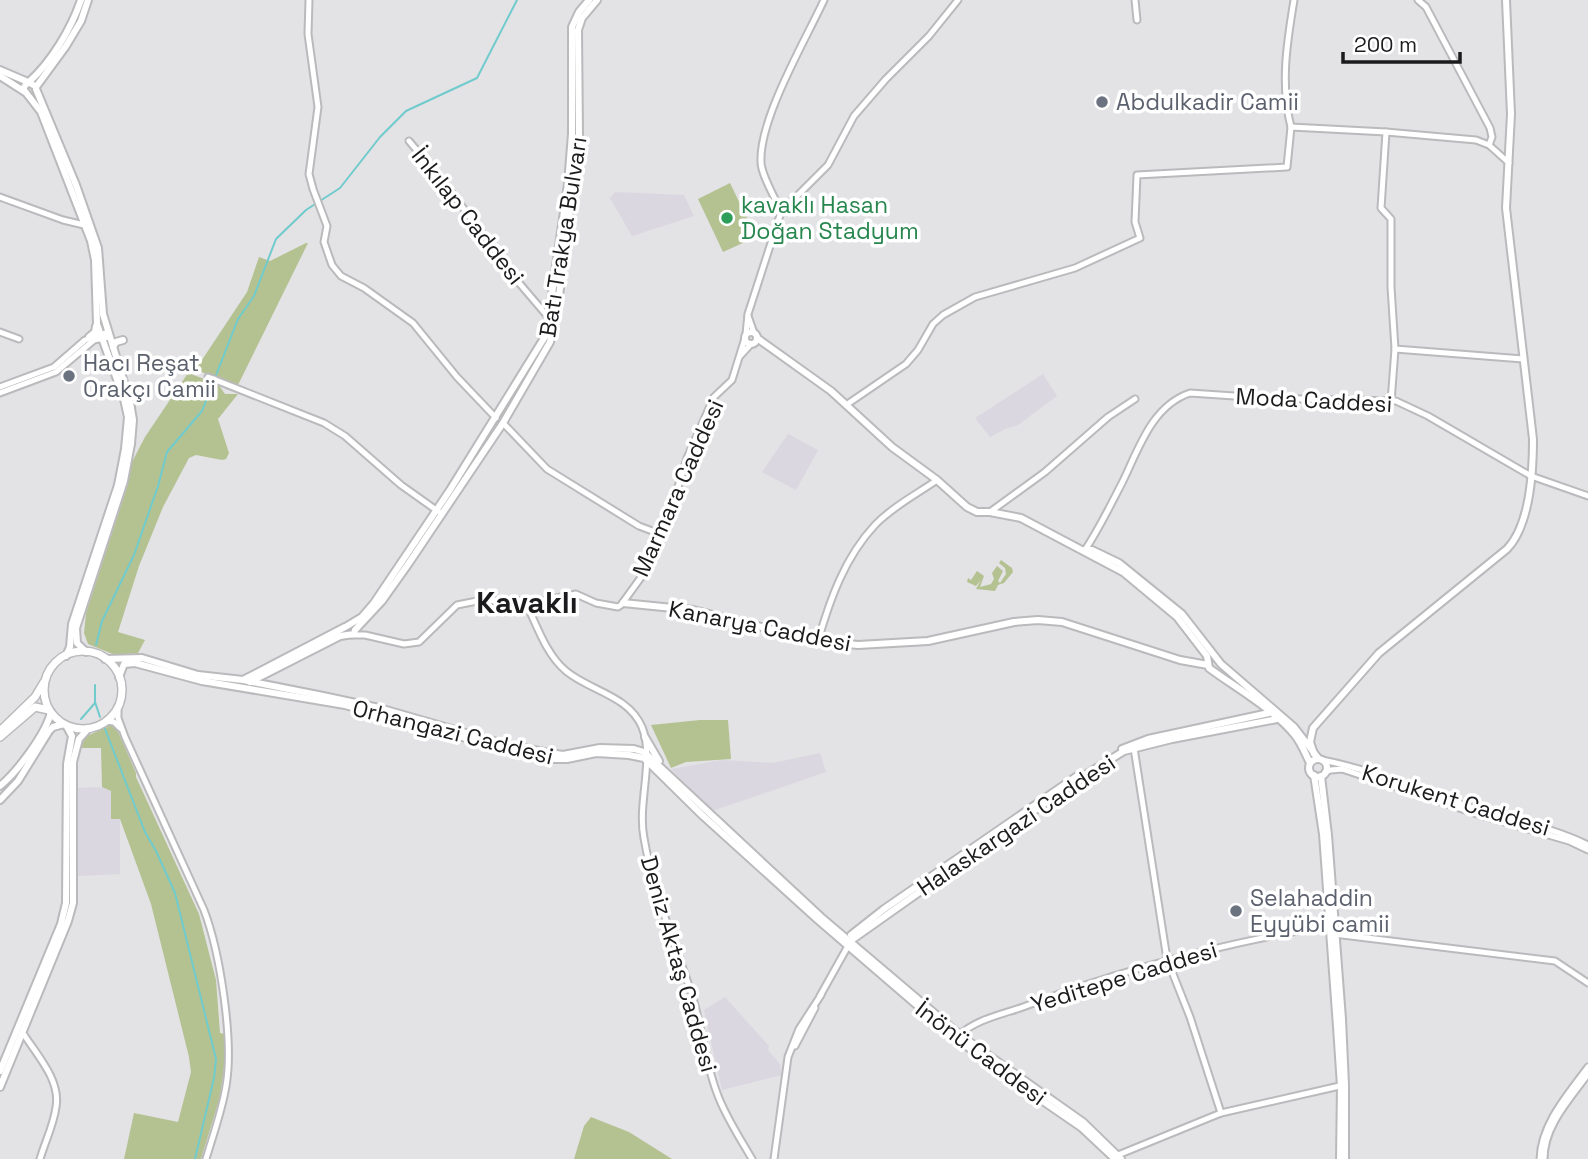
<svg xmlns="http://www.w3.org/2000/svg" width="1588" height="1159" font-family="'Space Grotesk',sans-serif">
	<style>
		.built { fill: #dad7e1 }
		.green { fill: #b4c292 }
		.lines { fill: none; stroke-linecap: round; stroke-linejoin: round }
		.stream { stroke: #70cbcd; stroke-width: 2 }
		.tertiary-casing { stroke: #bab9bc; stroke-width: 9 }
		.secondary-casing { stroke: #bab9bc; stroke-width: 10 }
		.primary-casing { stroke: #bab9bc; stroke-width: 10 }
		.tertiary { stroke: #fff; stroke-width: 5 }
		.secondary { stroke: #fff; stroke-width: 6 }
		.primary { stroke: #fff; stroke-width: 7 }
		.worship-dot { fill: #6b7280; stroke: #fff; stroke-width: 2.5 }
		.leisure-dot { fill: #2e9e5b; stroke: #fff; stroke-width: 2.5 }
		.labels { text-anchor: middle; stroke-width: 7; stroke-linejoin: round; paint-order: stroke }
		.worship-label { font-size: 23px; fill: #5b616d; stroke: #fff; text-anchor: start }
		.leisure-label { font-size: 23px; fill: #27864d; stroke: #fff; text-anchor: start }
		.street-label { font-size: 23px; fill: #1b1a1c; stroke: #fff }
		.district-label { font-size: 30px; font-weight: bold; fill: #1b1a1c; stroke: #fff }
	</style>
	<rect width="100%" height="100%" fill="#e3e2e5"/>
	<!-- built -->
	<g class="built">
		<path d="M 615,192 L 684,195 L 694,216 L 632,236 L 610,198 Z"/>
		<path d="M 1043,374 L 1057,396 L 1018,425 L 1005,429 L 990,437 L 975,418 Z"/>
		<path d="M 788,434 L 818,450 L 796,490 L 762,472 Z"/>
		<path d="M 820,753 L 826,772 L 712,811 L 671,769 L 722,760 L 773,763 Z"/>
		<path d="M 105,787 L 111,791 L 111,818 L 120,818 L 120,874 L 78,876 L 77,788 Z"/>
		<path d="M 725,997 L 769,1046 L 768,1050 L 780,1064 L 782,1075 L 722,1090 L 704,1010 Z"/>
	</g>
	<!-- green -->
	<g class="green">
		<path d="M 730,183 L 756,237 L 723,252 L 698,199 Z"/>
		<path d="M 306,243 L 308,243 L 237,387 L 197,370 L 196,369 L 247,292 L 259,257 L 270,261 Z"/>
		<path d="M 188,373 L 218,384 L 225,394 L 238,394 L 218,419 L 229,453 L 226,459 L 222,460 L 196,455 L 189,458 L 163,507 L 139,566 L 118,632 L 145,640 L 138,653 L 115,655 L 88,644 L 84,633 L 86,613 L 128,484 L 132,462 L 145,437 Z"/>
		<path d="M 1001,560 L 1012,568 L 1013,572 L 1004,583 L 998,585 L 995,591 L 976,589 L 981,580 L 976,586 L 967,582 L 968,578 L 971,580 L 977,571 L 984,576 L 980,587 L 991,584 L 994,579 L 992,573 L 997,566 L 1003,571 L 998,581 L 1000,583 L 1006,574 L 1005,568 L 999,563 Z"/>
		<path d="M 700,720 L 728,720 L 731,759 L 686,762 L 671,768 L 651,725 Z"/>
		<path d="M 113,724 L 116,727 L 136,773 L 136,777 L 199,914 L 216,980 L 220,1033 L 225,1034 L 225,1061 L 220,1097 L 201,1159 L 124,1159 L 134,1113 L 178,1122 L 191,1072 L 189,1057 L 151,904 L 120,819 L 111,819 L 111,791 L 102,787 L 101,748 L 81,748 L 85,737 Z"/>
		<path d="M 591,1117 L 629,1132 L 672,1159 L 574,1159 L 584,1126 Z"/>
	</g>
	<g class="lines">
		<!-- stream -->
		<g class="stream">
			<path d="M 96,645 L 102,621 L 134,555 L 158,486 L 167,452 L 202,411 L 238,319 L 254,296 L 276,239 L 306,210 L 340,188 L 380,137 L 406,111 L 477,78 L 517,0"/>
			<path d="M 95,685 L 95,702 L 100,717"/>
			<path d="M 81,719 L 95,703"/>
			<path d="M 105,729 L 145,832 L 156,851 L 175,893 L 216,1059 L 214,1078 L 195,1159"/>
		</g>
		<!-- tertiary casing -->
		<g class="tertiary-casing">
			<g id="tertiary">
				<path d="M 309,0 L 308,34 L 318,107 L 309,174 L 313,189 L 327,226 L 324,242 L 332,265 L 341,276 L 364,288 L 413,323 L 457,377 L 496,418"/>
				<path d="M 1135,0 L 1137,20"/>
				<path d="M 1418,0 L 1426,7 L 1490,128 L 1492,137 L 1489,145"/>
				<path d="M 1291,127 C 1280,85 1287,42 1294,0"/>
				<path d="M 1386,132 L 1381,208 L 1391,219 L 1391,287 L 1395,349"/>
				<path d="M 409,141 L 443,181 L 520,284 L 549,318"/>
				<path d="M 0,197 L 63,220 L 84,225"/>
				<path d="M 781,212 L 828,165 L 854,116 L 886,79 L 929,36 L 958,0"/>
				<path d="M 748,316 L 754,333"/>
				<path d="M 0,332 L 19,339"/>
				<path d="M 746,334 L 748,314 L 781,212 C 776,199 761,175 761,162 C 759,119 805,41 824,0"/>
				<path d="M 740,356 L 751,344"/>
				<path d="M 208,377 L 324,423 L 345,436 L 401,485 L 439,512"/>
				<path d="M 0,387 L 54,367 L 85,340 L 108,332"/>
				<path d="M 0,393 L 56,372 L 94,340 L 109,337"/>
				<path d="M 1391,402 L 1395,349 L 1523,359"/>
				<path d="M 846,405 L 906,364 L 918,350 L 933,324 L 943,315 L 975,297 L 1075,268 L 1140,238 L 1135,222 L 1137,175 L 1287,167 L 1291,127 L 1386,132 L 1476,140 L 1489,145 L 1509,163"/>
				<path d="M 503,423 L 547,469 L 639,526 L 663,535"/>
				<path d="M 990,512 L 1045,472 L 1108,417 L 1135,399"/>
				<path d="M 1085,550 C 1099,529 1110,506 1122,483 C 1138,451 1151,406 1190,393 L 1264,398 L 1396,401 L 1428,416 L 1531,476 L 1588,496"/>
				<path d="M 526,603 C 537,626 546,654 566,671 C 590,691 628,695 642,727 C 655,759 637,803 644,838 C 653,892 675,943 692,995 C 702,1027 705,1062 717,1093 C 725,1116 740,1138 752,1159"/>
				<path d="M 352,635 L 365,635 L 404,644 L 419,642 L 457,605 L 477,601 L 516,600 L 531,603 L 576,594 L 596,603 L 618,607 L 621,605 L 642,576 L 663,535 L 687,458 L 714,397 L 732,380 L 745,338"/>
				<path d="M 818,641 C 830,599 845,557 875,525 C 892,507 917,494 937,480"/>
				<path d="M 118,706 L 118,718 L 125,737 L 204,910 C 220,952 234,1041 226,1086 C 222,1111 213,1135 206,1159"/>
				<path d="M 106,721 L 114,722 L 120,728"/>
				<path d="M 1134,748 L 1167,959 L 1190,1017 L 1221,1113"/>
				<path d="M 1322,760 C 1375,770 1425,793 1476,809 C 1513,821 1552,827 1588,845"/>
				<path d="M 1325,772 L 1331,770 L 1342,769 L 1477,814 L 1569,841 L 1588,850"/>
				<path d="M 1334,934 L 1555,961 L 1588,983"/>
				<path d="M 820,996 L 848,946"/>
				<path d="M 23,1033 C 36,1054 61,1080 56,1107 C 54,1124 45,1142 40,1159"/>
				<path d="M 960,1035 C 974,1020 1003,1014 1023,1007 C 1123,969 1225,943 1331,925"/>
				<path d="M 795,1046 L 815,1008"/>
				<path d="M 1118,1155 L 1221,1113 L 1344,1085"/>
				<path d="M 774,1159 L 788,1057 L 799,1029 L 821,995"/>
				<path d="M 1540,1159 C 1541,1124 1568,1094 1588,1067"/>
				<path d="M 1544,1159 C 1544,1126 1570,1099 1588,1074"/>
			</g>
		</g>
		<!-- secondary casing -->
		<g class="secondary-casing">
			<g id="secondary">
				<path d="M 0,70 L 28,82"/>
				<path d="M 0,76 L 25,92"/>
				<path d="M 29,82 C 52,61 71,29 81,0"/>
				<path d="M 35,86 L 28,82 L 24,87 L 24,90 L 41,112 L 91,241 L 95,260 L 97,324 L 124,399 L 128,417 L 125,449 L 118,485 L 72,624 L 70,647 L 66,656"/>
				<path d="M 36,87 L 66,46 L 81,21 L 88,0"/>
				<path d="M 36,89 L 76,185 L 98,248 L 103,314 L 130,402 L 133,420 L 131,444 L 124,481 L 76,628 L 77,643 L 86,652"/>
				<circle cx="751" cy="338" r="6"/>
				<path d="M 89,337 L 95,332 L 96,326"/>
				<path d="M 757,338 L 831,391 L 892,447 L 937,480 L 967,507 L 977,512 L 990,512 L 1021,518 L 1123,572 L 1177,617 L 1207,656 L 1209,668 C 1236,688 1272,708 1294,734 C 1301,742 1305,753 1310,763"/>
				<path d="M 113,347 L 116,342 L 123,340"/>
				<path d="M 1085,550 L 1092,550 L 1119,563 L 1182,614 L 1221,664 L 1294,727 L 1318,758"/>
				<path d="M 623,603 L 693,610 L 818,641 L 858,645 L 928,641 L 1014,622 L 1038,620 L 1062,622 L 1180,660 L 1208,665"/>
				<path d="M 347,626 L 362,617 L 374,603 L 450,490 L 546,335 L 568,184 L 572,134 L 572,27 L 579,12 L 589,0"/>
				<path d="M 105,659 L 142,658 L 198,675 L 243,680 L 323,696 L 379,708 L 504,744 L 544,752 L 563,755 L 600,748 L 634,749 L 644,752 L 821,917 L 960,1035 L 1083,1122 L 1121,1159"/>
				<path d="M 119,677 L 124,664 L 135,663 L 202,681 L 345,705 L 506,749 L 552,759 L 567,759 L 596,753 L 629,755 L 644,758 L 702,815 L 818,920 L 940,1025 L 992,1066 L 1082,1128 L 1115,1159"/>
				<path d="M 245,679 L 345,627"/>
				<path d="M 250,682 L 340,636 L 354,634 L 355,630 L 382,601 L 409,563 L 503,423 L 550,342 L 559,296 L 579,136 L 578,30 L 582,18 L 597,0"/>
				<path d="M 645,737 L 659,761"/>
				<path d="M 1122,749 L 1148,739 L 1269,713"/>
				<path d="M 1314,754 L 1310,742 L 1313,728 L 1379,653 L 1507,549 C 1530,525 1533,472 1533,439 L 1506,208 L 1511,114 L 1506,0"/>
				<circle cx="1318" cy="768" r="9"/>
				<path d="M 1314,775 L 1323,834 L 1337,1027 L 1341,1086 L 1340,1159"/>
				<path d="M 1321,776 L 1328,835 L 1342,1019 L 1345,1085 L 1345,1159"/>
				<path d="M 0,786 C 17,772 46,734 51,712"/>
				<path d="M 0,800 L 18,781 L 49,731 L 53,727 L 64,724"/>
				<path d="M 851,935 L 884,909 L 1080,774"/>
				<path d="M 849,944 L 853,939 L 1082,777 L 1124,751 L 1172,739 L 1277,719"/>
				<path d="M 0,1071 L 61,924 L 66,903 L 67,764 L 72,736 L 66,725"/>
				<path d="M 0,1087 L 68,921 L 73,903 L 73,762 L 79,739 L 88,729"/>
			</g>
		</g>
		<!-- primary casing -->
		<g class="primary-casing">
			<g id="primary">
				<circle cx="83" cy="690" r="39"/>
				<path d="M 0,731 L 35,697 L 44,682"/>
				<path d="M 0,737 L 35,707 L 49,710"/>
			</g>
		</g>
		<!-- tertiary -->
		<use href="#tertiary" class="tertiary"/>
		<!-- secondary -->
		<use href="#secondary" class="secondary"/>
		<!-- primary -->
		<use href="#primary" class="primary"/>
	</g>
	<!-- markers -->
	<g class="worship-dot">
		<circle cx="1102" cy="102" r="7"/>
		<circle cx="69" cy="376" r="7"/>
		<circle cx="1236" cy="911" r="7"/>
	</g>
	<circle class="leisure-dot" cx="727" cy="218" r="7"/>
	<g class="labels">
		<!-- worship labels -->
		<g class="worship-label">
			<text x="1116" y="110">Abdulkadir Camii</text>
			<text x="83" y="371">Hacı Reşat<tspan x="83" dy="26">Orakçı Camii</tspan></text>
			<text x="1250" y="906">Selahaddin<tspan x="1250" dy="26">Eyyübi camii</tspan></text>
		</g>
		<!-- leisure labels -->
		<g class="leisure-label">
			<text x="741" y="213">kavaklı Hasan<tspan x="741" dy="26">Doğan Stadyum</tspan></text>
		</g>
		<!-- street labels -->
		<g class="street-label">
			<text transform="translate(468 216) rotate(52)" y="8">İnkılap Caddesi</text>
			<text transform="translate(563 237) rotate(-81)" y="8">Batı Trakya Bulvarı</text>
			<text transform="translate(1314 400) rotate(3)" y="8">Moda Caddesi</text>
			<text transform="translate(678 488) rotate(-66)" y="8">Marmara Caddesi</text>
			<text transform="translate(760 626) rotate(11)" y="8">Kanarya Caddesi</text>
			<text transform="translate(453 732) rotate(14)" y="8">Orhangazi Caddesi</text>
			<text transform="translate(1456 800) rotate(17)" y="8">Korukent Caddesi</text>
			<text transform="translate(1016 825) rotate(-34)" y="8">Halaskargazi Caddesi</text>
			<text transform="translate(679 964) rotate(74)" y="8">Deniz Aktaş Caddesi</text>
			<text transform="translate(1124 977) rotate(-17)" y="8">Yeditepe Caddesi</text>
			<text transform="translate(981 1053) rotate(37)" y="8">İnönü Caddesi</text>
		</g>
		<!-- district labels -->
		<g class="district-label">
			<text x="527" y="613">Kavaklı</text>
		</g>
	</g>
	<!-- scale -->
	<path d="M1343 52v10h117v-10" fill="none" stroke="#1b1a1c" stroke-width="3.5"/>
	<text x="1354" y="52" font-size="21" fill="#1b1a1c" stroke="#ffffff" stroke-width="5" paint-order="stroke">200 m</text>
</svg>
